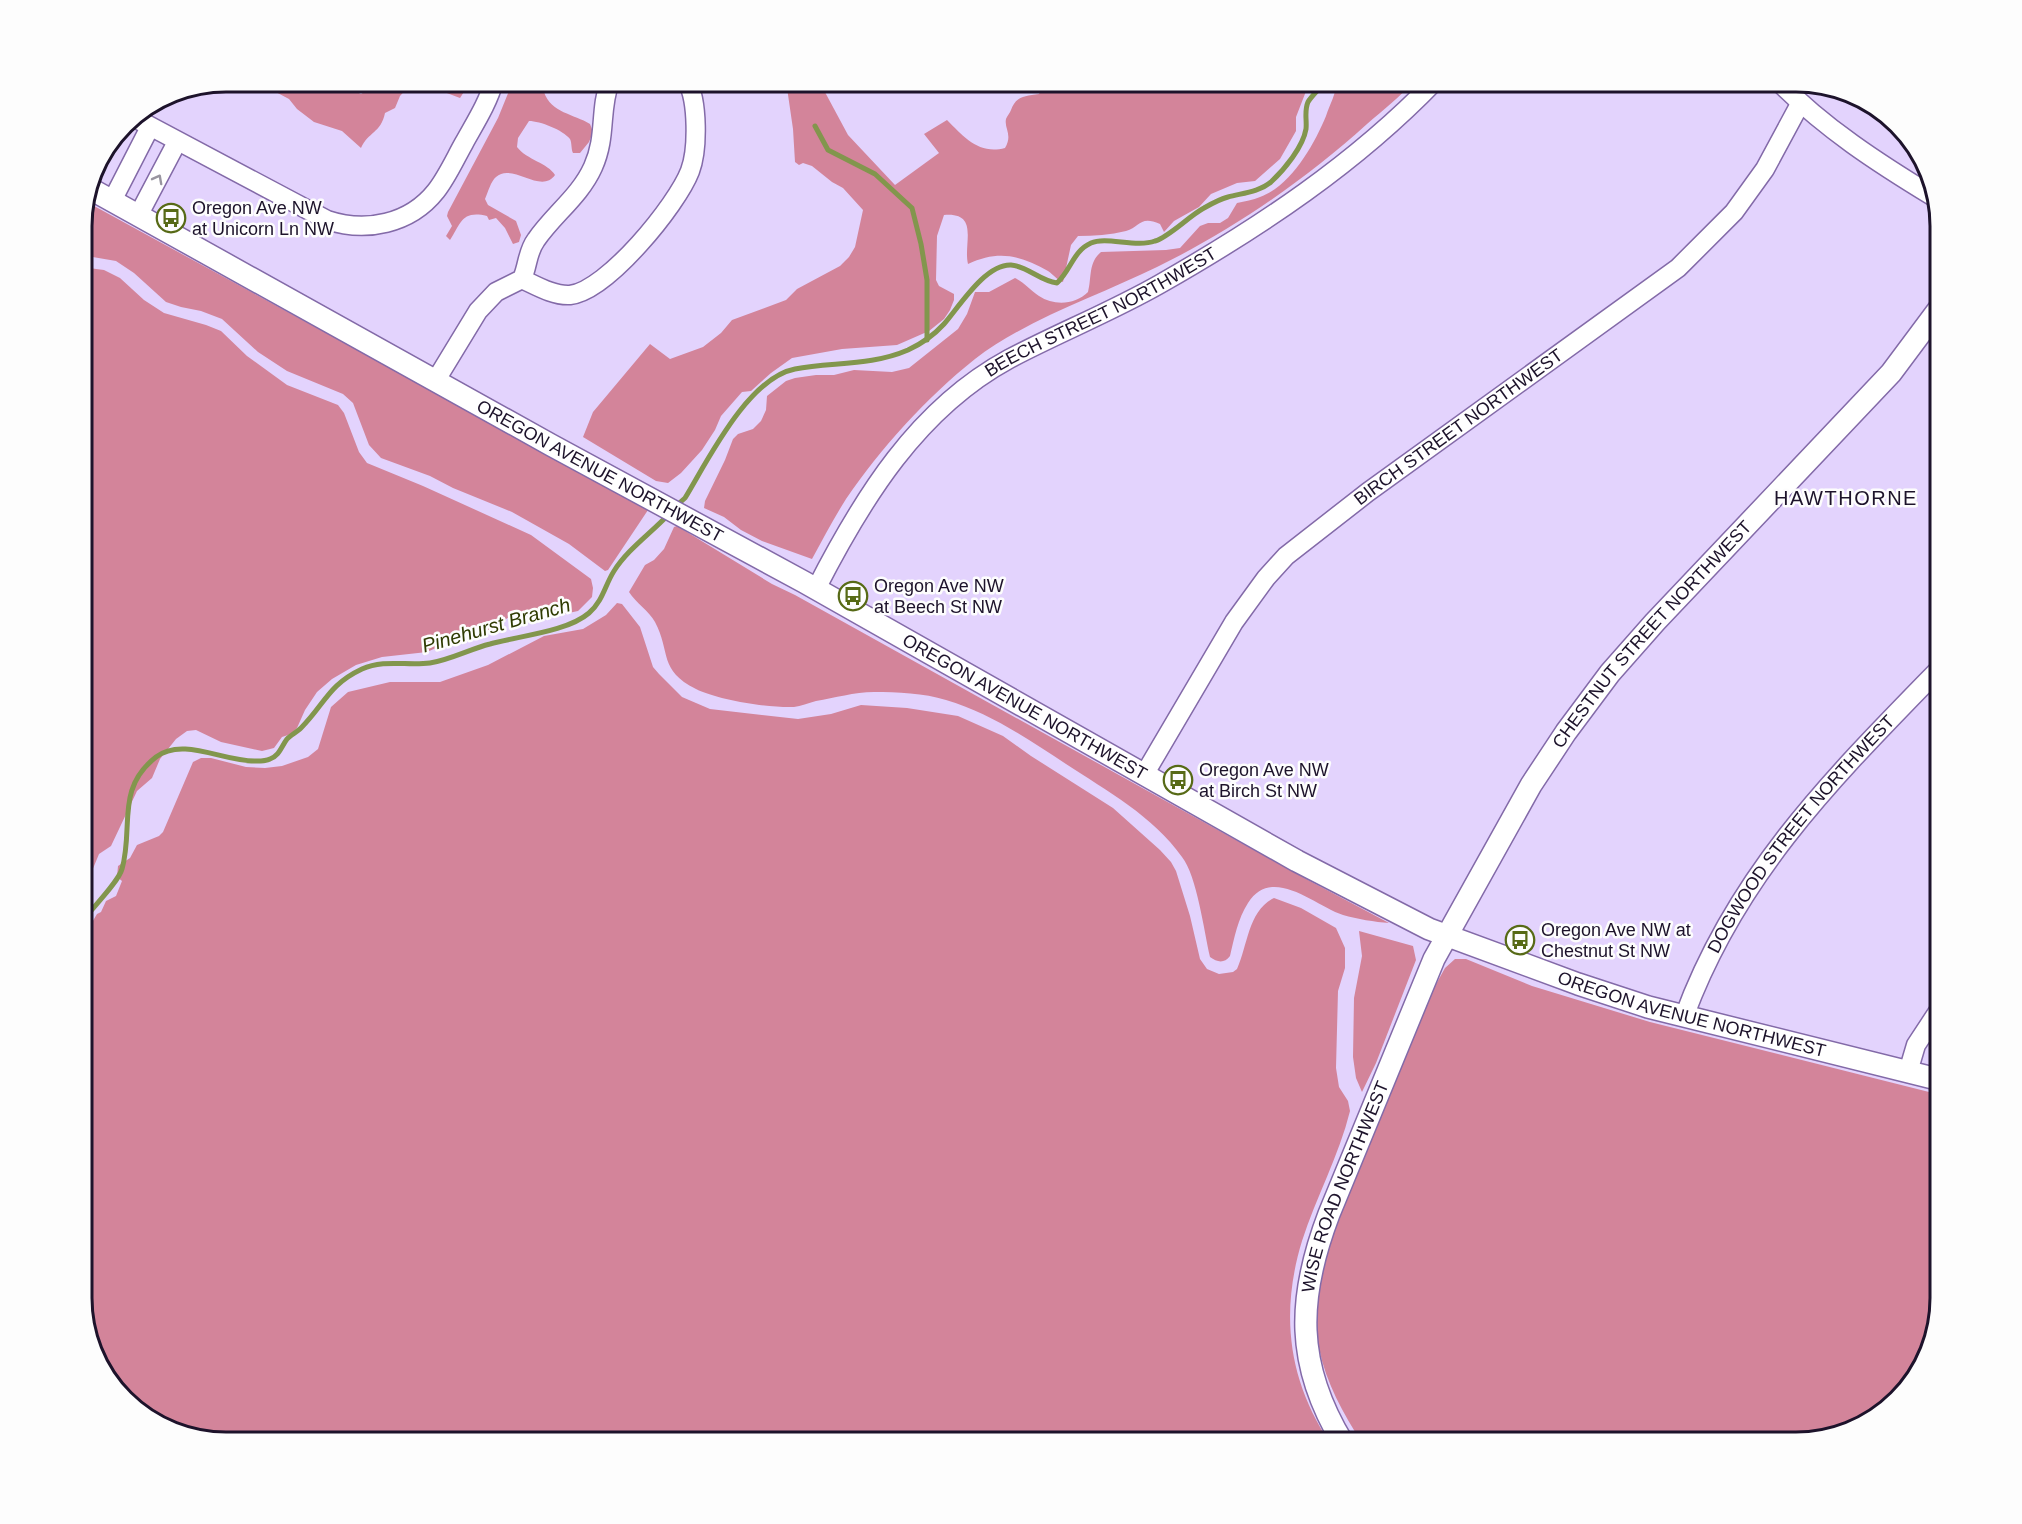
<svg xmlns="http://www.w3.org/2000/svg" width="2022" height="1524" font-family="Helvetica,sans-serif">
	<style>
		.forest { fill: #d3849a }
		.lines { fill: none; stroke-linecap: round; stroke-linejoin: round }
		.stream { stroke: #82964d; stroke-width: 5 }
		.minor-casing { stroke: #836aa8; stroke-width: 21 }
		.tertiary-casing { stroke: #836aa8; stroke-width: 24 }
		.minor { stroke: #fff; stroke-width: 18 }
		.tertiary { stroke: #fff; stroke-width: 21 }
		.oneway { stroke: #9995a0 }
		.labels { text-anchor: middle; stroke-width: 5; stroke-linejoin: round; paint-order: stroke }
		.poi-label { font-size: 18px; fill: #1d132b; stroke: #fdfdfd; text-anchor: start }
		.street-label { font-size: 18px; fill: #1d132b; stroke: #fdfdfd }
		.neighbourhood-label { font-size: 20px; letter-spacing: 1.5px; fill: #1d132b; stroke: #fdfdfd }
		.water-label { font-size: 20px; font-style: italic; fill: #2e3a01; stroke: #fdfdfd }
		.rim { fill: none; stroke: #1d132b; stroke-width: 3 }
	</style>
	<rect width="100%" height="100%" fill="#e3d3fd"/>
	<!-- forest -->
	<g class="forest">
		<path d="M 255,81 L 343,81 L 350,89 L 361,94 L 383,81 L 471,81 L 460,98 L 423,84 L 410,85 L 400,96 L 395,108 L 385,113 C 381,133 368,132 361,148 L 342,131 L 314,122 L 297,109 L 289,99 Z"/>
		<path d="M 513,81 L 549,81 L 544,92 C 551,113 574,114 590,124 L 593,132 L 589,142 L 580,153 L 573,153 C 571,149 572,143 570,139 C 563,130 540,121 529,121 L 518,138 L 517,147 C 527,160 548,163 555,175 C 541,195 512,162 496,177 C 491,181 488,192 485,199 L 488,205 L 516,221 L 521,235 L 519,242 L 513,244 L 505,228 L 496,218 L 489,220 L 487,216 C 461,210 461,224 450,240 L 446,236 L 452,226 L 447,216 L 448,212 L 498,118 Z"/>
		<path d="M 786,81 L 819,81 L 848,135 L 895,185 L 939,153 L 924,134 L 947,120 C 964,137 979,155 1005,148 C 1013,134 1004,129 1006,119 C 1007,116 1010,113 1011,110 C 1016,96 1025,96 1039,94 L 1041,89 L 1039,81 L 1310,81 L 1296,117 L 1296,131 L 1280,159 L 1255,181 L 1237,183 L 1211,194 L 1199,207 L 1174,221 L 1164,232 L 1160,224 C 1140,215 1140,227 1126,231 C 1110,235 1094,236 1078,236 L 1071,245 L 1063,282 C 1057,280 1054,275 1048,271 C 1020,255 998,250 968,264 C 963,244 980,212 944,215 L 937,236 L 936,280 L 939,286 L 954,294 L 954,300 L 950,310 L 944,319 L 929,331 L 897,345 L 842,349 L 792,358 L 771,373 L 751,391 L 742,392 L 721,416 L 715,430 L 702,450 L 681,473 L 668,483 L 656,481 L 583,437 L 593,412 L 650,344 L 670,359 L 703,347 L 721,333 L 732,320 L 786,300 L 797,289 L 840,266 L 849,257 L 855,247 L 863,210 L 843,188 L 832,182 L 812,166 L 803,163 L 799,165 L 795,162 L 793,129 Z"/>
		<path d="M 1337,81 L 1414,81 C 1400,97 1383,110 1367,124 C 1305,180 1233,230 1157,267 C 1100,295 1025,320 975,359 C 926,398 881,448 846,499 C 834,518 823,539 812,559 L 762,541 L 741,530 L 724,517 L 704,508 L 705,501 L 725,460 L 733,439 L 738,434 L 753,429 L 761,421 L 766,410 L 767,396 L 786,381 L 795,378 L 816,375 L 834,375 L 854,370 L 892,372 L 909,368 L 958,329 L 967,314 L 975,292 L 989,292 L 1015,278 C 1025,283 1030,290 1039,296 C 1054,306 1075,305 1088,292 C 1092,277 1088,263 1101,252 L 1166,250 L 1180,248 L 1200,226 L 1208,223 L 1220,223 L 1228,218 L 1237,203 C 1245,201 1253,200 1260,197 C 1291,186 1314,145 1326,116 C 1330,104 1336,94 1337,81 Z"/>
		<path d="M 85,201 L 646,508 L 648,510 L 608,570 L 605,571 L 569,544 L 512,512 L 453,488 L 430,476 L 381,458 L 369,445 L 353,403 L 343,394 L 287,371 L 258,352 L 222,319 L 201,311 L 181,307 L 166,302 L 134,273 L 116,261 L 81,255 L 81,216 Z"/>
		<path d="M 81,267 L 104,270 L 120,278 L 144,300 L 164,313 L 206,325 L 221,331 L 247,356 L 287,385 L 338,405 L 344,413 L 359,452 L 367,463 L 423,486 L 531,535 L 591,579 L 593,588 L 592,597 L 578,611 L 559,615 L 509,617 L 486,633 L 447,643 L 427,652 L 382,657 L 356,665 L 332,679 L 317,692 L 305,710 L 297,728 L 291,734 L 282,737 L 274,748 L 262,751 L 221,742 L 196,730 L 187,731 L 176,739 L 160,759 L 152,778 L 137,791 L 111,846 L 99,854 L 85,888 L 81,907 Z"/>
		<path d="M 677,526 L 772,584 L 795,595 L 1308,880 L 1389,923 C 1375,922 1357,919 1343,915 C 1314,905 1272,865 1248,903 C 1238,918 1234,939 1230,956 C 1224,964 1217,962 1210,957 C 1204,931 1197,876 1182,857 C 1153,816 1107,791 1066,764 C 1028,739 990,713 946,700 C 924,693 897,692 874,692 C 854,692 835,698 816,701 C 808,703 801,706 794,707 C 768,708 718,700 696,689 C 658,670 671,652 655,622 C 649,611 636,603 629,592 L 645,565 L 654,560 L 664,549 L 674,527 Z"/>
		<path d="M 617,603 L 622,604 L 640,627 L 653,667 L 659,674 L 682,697 L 710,709 L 798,719 L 831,714 L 861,705 L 907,708 L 958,716 L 1003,736 L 1031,756 L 1113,808 L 1160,850 L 1171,862 L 1176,871 L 1190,916 L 1200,959 L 1207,969 L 1219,974 L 1233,972 L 1237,969 C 1248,945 1248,911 1274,898 L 1301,908 L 1336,928 L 1345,948 L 1345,968 L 1338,991 L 1336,1068 L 1339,1087 L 1348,1101 L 1350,1111 C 1339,1156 1316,1197 1302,1241 C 1280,1313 1288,1380 1330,1443 L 225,1443 L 179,1435 L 137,1413 L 96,1363 L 81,1308 L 81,941 L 97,914 L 101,912 L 106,901 L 116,896 L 122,881 L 117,877 L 118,866 L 130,858 L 137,845 L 159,836 L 163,832 L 193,762 L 201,758 L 211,758 L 246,767 L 265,768 L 282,766 L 308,757 L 318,749 L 331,707 L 348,692 L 390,682 L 440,682 L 488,665 L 544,636 L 583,629 L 606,615 Z"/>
		<path d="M 1359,931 L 1413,946 L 1416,960 L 1376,1063 L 1362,1092 L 1356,1078 L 1353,1057 L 1354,998 L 1362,956 Z"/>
		<path d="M 1455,959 L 1466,959 L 1532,986 L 1650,1022 L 1941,1095 L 1941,1299 L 1933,1345 L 1911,1387 L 1860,1428 L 1796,1443 L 1362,1443 C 1343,1413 1326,1383 1319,1348 C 1307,1283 1340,1218 1363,1159 C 1386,1101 1411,1044 1435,986 L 1445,968 Z"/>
	</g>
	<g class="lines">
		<!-- stream -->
		<g class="stream">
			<path d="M 815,126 L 828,150 L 875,174 L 912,208 L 921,244 L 927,280 L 927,340"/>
			<path d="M 676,506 L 685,498 C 708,460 748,378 795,369 C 833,362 871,366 908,350 C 921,344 934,335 944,324 C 959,307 985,264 1011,265 C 1027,266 1040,281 1057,283 C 1071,270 1073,251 1091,243 C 1106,236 1136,248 1155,241 C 1169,237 1189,216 1204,208 C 1211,204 1220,199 1228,197 C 1243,193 1259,192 1271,182 C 1284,170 1303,147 1306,129 C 1307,120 1304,111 1308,102 C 1312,95 1321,88 1325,81"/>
			<path d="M 81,923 C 91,909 118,883 122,869 C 134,827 115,789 156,757 C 183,736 226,763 257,761 C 261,761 266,761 270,759 C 280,755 281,747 287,739 C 291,735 297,732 301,728 C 325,704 328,685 362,669 C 384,659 407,666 430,663 C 450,660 470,649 490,644 C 518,636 567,632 589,613 C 603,601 605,585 614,571 C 628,549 650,534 668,515"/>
		</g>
		<!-- minor casing -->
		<g class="minor-casing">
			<g id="minor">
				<path d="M 1778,81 C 1824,128 1878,163 1934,197"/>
				<path d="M 131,116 L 327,220 C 366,233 410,224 436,191 C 447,177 455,159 464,143 C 475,123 488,103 494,81"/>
				<path d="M 112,201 L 150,127"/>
				<path d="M 138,216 L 177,142"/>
				<path d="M 522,279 C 537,286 554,296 570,295 C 607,291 677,205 690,171 C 698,150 698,101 687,81"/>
				<path d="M 436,380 L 478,311 L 496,292 L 522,279 C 528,266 527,252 536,240 C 554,214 580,196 593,167 C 607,136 599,110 610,81"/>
				<path id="s1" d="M 816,589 C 862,499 917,409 1009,359 C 1058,333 1111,312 1160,284 C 1260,227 1355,164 1435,81"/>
				<path id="s2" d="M 1144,775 L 1234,622 L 1266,578 L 1286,556 L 1368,492 L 1678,268 L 1734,212 L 1765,169 L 1800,104"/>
				<path id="s3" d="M 1684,1017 C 1737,872 1836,775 1941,667"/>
				<path d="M 1908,1072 L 1916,1045 L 1941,1007"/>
			</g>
		</g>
		<!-- tertiary casing -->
		<g class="tertiary-casing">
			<g id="tertiary">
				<path id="s4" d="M 89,188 L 551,445 L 804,582 L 1297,861 L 1429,929 L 1578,984 L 1648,1007 L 1941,1080"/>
				<path id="s5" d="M 1343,1443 C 1295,1364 1297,1298 1329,1214 L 1434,959 L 1531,785 L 1566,732 L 1610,673 L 1655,622 L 1891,373 L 1941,306"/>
			</g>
		</g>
		<!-- minor -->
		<use href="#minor" class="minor"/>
		<!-- tertiary -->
		<use href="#tertiary" class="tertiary"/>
	</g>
	<!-- one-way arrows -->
	<defs><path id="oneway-chevron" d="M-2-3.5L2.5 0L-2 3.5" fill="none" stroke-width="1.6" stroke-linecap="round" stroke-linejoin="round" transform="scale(1.5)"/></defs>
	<use class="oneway" href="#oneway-chevron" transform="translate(158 179) rotate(-62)"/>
	<!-- icons -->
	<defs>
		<g id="bus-ring" transform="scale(1.5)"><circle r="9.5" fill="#fdfdfd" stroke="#576a16" stroke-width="1.5"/><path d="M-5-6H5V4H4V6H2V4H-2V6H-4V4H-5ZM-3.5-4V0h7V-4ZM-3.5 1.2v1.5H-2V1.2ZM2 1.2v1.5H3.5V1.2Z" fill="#576a16"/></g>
	</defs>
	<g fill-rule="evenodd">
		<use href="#bus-ring" x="171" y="218"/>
		<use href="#bus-ring" x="853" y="596"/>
		<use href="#bus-ring" x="1178" y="780"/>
		<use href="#bus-ring" x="1520" y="940"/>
	</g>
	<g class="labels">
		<!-- poi labels -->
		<g class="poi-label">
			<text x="192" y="214">Oregon Ave NW<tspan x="192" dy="21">at Unicorn Ln NW</tspan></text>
			<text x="874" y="592">Oregon Ave NW<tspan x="874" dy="21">at Beech St NW</tspan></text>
			<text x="1199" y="776">Oregon Ave NW<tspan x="1199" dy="21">at Birch St NW</tspan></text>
			<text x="1541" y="936">Oregon Ave NW at<tspan x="1541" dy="21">Chestnut St NW</tspan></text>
		</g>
		<!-- street labels -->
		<g class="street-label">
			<text dy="6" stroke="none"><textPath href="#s1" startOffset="408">BEECH STREET NORTHWEST</textPath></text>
			<text dy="6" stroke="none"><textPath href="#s2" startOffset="477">BIRCH STREET NORTHWEST</textPath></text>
			<text dy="6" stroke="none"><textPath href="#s4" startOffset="584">OREGON AVENUE NORTHWEST</textPath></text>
			<text dy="6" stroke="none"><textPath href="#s5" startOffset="908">CHESTNUT STREET NORTHWEST</textPath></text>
			<text dy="6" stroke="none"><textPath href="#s4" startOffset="1070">OREGON AVENUE NORTHWEST</textPath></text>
			<text dy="6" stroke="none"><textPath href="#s3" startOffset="219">DOGWOOD STREET NORTHWEST</textPath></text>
			<text dy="6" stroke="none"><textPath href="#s4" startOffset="1808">OREGON AVENUE NORTHWEST</textPath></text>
			<text dy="6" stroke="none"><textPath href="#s5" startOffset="270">WISE ROAD NORTHWEST</textPath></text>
		</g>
		<!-- neighbourhood labels -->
		<g class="neighbourhood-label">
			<text x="1846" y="505">HAWTHORNE</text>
		</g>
		<!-- water labels -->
		<g class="water-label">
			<text transform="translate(496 625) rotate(-16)" y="7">Pinehurst Branch</text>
		</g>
	</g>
	<!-- crop -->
	<path d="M0 0H2022V1524H0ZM226 92H1796A134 134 0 0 1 1930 226V1298A134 134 0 0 1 1796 1432H226A134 134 0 0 1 92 1298V226A134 134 0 0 1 226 92Z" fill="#fdfdfd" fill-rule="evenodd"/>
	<path class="rim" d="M226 92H1796A134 134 0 0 1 1930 226V1298A134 134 0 0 1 1796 1432H226A134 134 0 0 1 92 1298V226A134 134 0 0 1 226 92Z"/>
</svg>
